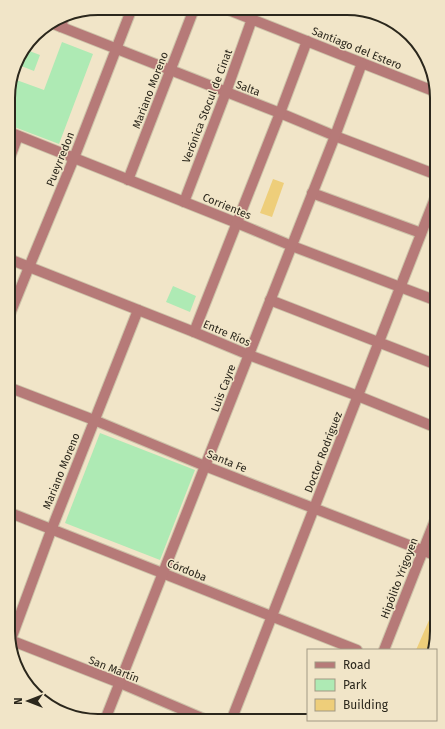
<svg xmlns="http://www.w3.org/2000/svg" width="445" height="729" font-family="'Fira Sans',sans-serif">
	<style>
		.green { fill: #aeeab4 }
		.building { fill: #eece7a }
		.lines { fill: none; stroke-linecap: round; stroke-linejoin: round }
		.minor-casing { stroke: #cdc3a9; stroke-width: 12 }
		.minor { stroke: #b67a78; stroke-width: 10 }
		.labels { text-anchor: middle; stroke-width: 3; stroke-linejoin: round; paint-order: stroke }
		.street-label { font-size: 11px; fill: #2b271c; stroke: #f1e5c8 }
		.rim { fill: none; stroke: #2b271c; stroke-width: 2 }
	</style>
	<rect width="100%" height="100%" fill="#f1e5c8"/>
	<!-- green -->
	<g class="green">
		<path d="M 62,42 L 93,54 L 59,144 L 9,125 L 9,86 L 11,78 L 44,90 Z"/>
		<path d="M 24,49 L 40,55 L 34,71 L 16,64 L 17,58 Z"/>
		<path d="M 173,286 L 196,296 L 190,312 L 166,302 Z"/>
		<path d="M 100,433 L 195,470 L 160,560 L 65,523 Z"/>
	</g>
	<!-- building -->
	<g class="building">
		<path d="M 273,179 L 284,183 L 272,217 L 260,213 Z"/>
		<path d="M 430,618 L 437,621 L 437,637 L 432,650 L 416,650 Z"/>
	</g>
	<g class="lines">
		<!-- minor casing -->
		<g class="minor-casing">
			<g id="minor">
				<path d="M 226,9 L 362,63 L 436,92"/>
				<path d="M 51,23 L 280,113 L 335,136 L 437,175"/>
				<path d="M 61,27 L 65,14"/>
				<path d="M 9,132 L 237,223 L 292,246 L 437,301"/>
				<path d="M 9,160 L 18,136"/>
				<path d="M 128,180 L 194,9"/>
				<path d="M 312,193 L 421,233"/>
				<path d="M 184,202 L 226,92 L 252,19"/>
				<path d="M 9,259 L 194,332 L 249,355 L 358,396 L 437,428"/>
				<path d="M 270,300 L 437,365"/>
				<path d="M 8,319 L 29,267 L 74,158 L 132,8"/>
				<path d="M 194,332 L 280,113 L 307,41"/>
				<path d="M 8,387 L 94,420 L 205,466 L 437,556"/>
				<path d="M 8,512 L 357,650"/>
				<path d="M 10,640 L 120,683 L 209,721"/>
				<path d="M 10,642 L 52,528 L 138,310"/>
				<path d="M 384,650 L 437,515"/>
				<path d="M 105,720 L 335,136 L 362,63"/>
				<path d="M 231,721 L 437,193"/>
			</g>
		</g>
		<!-- minor -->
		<use href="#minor" class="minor"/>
	</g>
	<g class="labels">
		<!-- street labels -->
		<g class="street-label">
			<text transform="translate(357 48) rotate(22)" y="4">Santiago del Estero</text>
			<text transform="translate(248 88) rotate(21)" y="4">Salta</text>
			<text transform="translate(150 90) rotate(-69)" y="4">Mariano Moreno</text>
			<text transform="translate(207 106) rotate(-69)" y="4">Verónica Stocul de Cinat</text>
			<text transform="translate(60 159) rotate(-68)" y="4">Pueyrredon</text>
			<text transform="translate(227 206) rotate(22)" y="4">Corrientes</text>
			<text transform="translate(227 333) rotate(23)" y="4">Entre Ríos</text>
			<text transform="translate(223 388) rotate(-69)" y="4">Luis Cayre</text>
			<text transform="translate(323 452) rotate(-69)" y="4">Doctor Rodríguez</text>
			<text transform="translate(227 461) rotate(22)" y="4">Santa Fe</text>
			<text transform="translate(61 471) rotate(-68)" y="4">Mariano Moreno</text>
			<text transform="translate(187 570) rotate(22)" y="4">Córdoba</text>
			<text transform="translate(399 578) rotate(-69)" y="4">Hipólito Yrigoyen</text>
			<text transform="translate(114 669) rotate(22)" y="4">San Martín</text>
		</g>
	</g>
	<!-- crop -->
	<path d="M0 0H445V729H0ZM98 15H347A83 83 0 0 1 430 98V631A83 83 0 0 1 347 714H98A83 83 0 0 1 15 631V98A83 83 0 0 1 98 15Z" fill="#f1e5c8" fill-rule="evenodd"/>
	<path class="rim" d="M98 15H347A83 83 0 0 1 430 98V631A83 83 0 0 1 347 714H98A83 83 0 0 1 15 631V98A83 83 0 0 1 98 15Z"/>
	<!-- legend -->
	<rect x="307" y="649" width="130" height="72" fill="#f1e5c8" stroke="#a29983"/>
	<rect x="315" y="662" width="20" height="6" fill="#b67a78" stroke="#a29983"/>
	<text x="343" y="669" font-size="12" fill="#2b271c">Road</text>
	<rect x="315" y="679" width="20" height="12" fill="#aeeab4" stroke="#a29983"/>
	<text x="343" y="689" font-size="12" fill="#2b271c">Park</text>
	<rect x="315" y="699" width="20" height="12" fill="#eece7a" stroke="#a29983"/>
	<text x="343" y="709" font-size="12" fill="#2b271c">Building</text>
	<!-- north arrow -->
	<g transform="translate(28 701) rotate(270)" stroke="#f1e5c8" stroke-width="3" paint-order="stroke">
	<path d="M0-3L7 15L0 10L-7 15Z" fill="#2b271c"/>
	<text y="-6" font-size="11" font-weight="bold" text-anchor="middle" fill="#2b271c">N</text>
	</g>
</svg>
